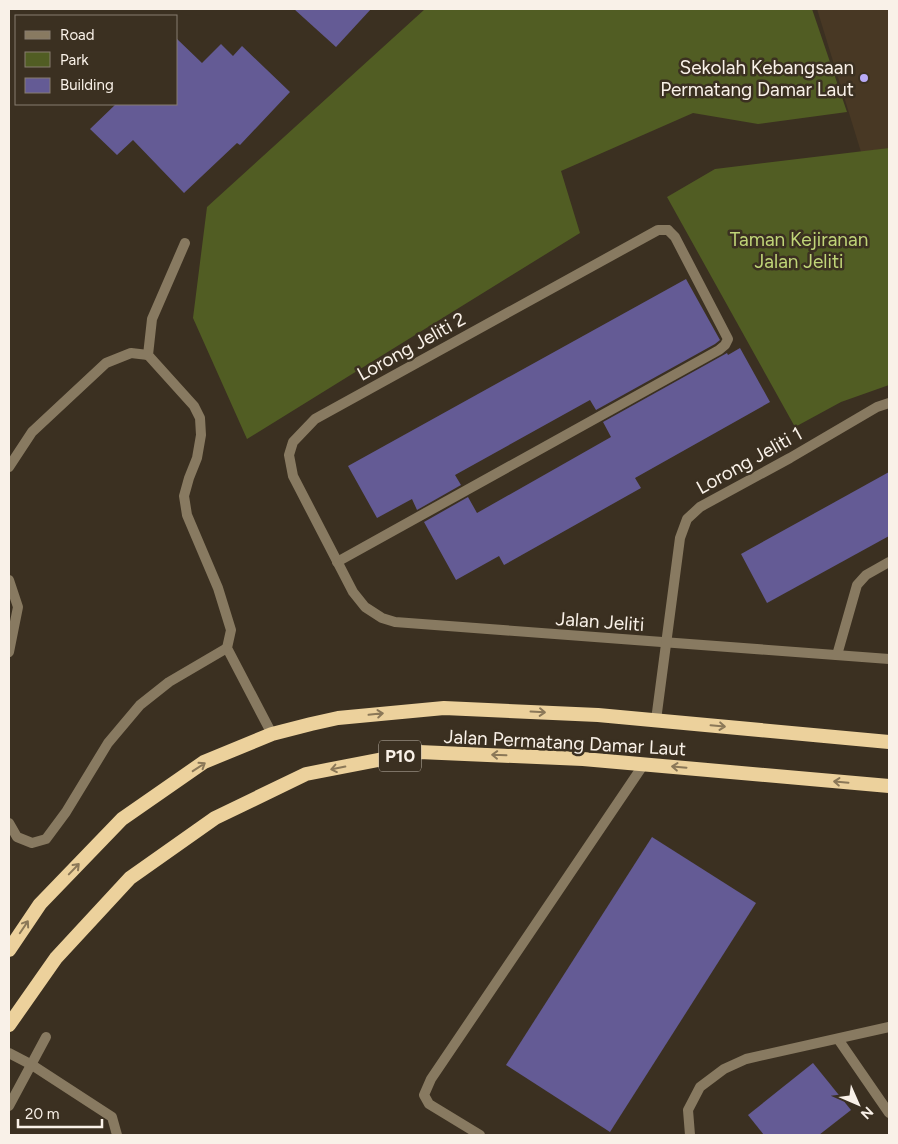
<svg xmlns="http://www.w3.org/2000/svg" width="898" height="1144" font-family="Figtree,sans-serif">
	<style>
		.built { fill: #483824 }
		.green { fill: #515d23 }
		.building { fill: #645b95 }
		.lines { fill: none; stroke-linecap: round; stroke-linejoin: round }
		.service { stroke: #887a61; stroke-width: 10 }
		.minor { stroke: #887a61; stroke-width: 10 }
		.trunk { stroke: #ecd19c; stroke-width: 14 }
		.oneway { stroke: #8b7858 }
		.poi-dot { fill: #b9abf7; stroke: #3b3021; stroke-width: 2 }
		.labels { text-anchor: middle; stroke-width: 5; stroke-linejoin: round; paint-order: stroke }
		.shield { fill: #3b3021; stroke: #c0b7ac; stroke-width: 1 }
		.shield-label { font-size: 18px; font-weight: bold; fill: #f9f1e8 }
		.poi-label { font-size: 19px; fill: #f9f1e8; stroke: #3b3021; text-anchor: end }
		.park-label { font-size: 19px; fill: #c0d578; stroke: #3b3021 }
		.street-label { font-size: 19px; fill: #f9f1e8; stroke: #3b3021 }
	</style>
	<rect width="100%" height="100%" fill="#3b3021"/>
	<!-- built -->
	<path class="built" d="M 817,9 L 889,9 L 889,148 L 861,152 Z"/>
	<!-- green -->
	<g class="green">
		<path d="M 425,9 L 812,9 L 847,112 L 758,124 L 693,113 L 561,171 L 580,233 L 247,439 L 193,318 L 207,207 Z"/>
		<path d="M 889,148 L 889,385 L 841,402 L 795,427 L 667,197 L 715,169 Z"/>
	</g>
	<!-- building -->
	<g class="building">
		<path d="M 294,9 L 371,9 L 336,47 Z"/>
		<path d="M 176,38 L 202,63 L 221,44 L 233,56 L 242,46 L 290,92 L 240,145 L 237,143 L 184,193 L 133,140 L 117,155 L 90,129 L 116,104 L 176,104 Z"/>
		<path d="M 686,279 L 720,340 L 715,344 L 596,410 L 590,400 L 455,475 L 461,485 L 417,510 L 412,499 L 377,518 L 348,466 Z"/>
		<path d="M 740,348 L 770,402 L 635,478 L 641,488 L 504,565 L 499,556 L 456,580 L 424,522 L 468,497 L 477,513 L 611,437 L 603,422 L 727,353 L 728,355 Z"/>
		<path d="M 889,472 L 889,536 L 767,603 L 741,554 Z"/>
		<path d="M 652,837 L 756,903 L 610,1132 L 506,1065 Z"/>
		<path d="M 813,1063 L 851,1110 L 819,1135 L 764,1135 L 748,1115 Z"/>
	</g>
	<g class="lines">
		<!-- service -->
		<g class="service">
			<path d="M 337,562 L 719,350 L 725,345 L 728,339 L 675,237 L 668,230"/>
			<path d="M 837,655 L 857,585 L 866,575 L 889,562"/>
			<path d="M 9,1053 L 32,1065 L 112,1117 L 117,1135"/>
			<path d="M 9,1106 L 46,1037"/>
		</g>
		<!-- minor -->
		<g class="minor">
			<path d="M 668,230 L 658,230 L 315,419 L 293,442 L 289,455 L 293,476 L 353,592 L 365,607 L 382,618 L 395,622 L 889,659"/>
			<path d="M 185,243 L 152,319 L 148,355 L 194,406 L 200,418 L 201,435 L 197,458 L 189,478 L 184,496 L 187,515 L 218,588 L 231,630 L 227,648 L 272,734"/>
			<path d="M 9,467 L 32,432 L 106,363 L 131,353 L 148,355"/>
			<path d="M 9,580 L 18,607 L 9,652"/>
			<path d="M 656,720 L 680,538 L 687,519 L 700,507 L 790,458 L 877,407 L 889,403"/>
			<path d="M 9,823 L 17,837 L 32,843 L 46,839 L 66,812 L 108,743 L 140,705 L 169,682 L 227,648"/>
			<path d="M 838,1039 L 889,1113"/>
			<path d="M 480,1135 L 429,1104 L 424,1095 L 431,1079 L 644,764"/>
			<path d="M 690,1135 L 688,1110 L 700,1087 L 724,1069 L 746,1059 L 889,1027"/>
		</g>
		<!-- trunk -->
		<g class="trunk">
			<path d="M 9,950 L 40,904 L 122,819 L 204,762 L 272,734 L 311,724 L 338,718 L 444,708 L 598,715 L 889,742"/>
			<path d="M 9,1025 L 56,958 L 130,878 L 215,818 L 306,774 L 419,752 L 583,759 L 889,786"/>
		</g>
	</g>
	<!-- one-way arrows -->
	<defs><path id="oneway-shaft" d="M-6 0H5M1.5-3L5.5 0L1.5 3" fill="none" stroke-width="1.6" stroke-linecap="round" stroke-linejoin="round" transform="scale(1.25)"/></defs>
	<g class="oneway">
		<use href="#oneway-shaft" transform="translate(538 712) rotate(3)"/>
		<use href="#oneway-shaft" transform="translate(376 714) rotate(-6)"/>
		<use href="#oneway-shaft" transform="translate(718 726) rotate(5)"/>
		<use href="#oneway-shaft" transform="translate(499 755) rotate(-178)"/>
		<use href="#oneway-shaft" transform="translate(199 767) rotate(-33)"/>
		<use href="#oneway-shaft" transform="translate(679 767) rotate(-175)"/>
		<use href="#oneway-shaft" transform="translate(338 768) rotate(169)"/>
		<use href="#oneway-shaft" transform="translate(841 782) rotate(-175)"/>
		<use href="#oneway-shaft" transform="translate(74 869) rotate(-46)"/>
		<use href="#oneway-shaft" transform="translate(24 927) rotate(-56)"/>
	</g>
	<!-- markers -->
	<circle class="poi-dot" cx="864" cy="78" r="5"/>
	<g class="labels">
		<!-- shield labels -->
		<rect class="shield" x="379" y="740.5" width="42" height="31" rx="4"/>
		<g class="shield-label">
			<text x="400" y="762">P10</text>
		</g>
		<!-- poi labels -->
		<g class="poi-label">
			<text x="854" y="74">Sekolah Kebangsaan<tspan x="854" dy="22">Permatang Damar Laut</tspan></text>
		</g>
		<!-- park labels -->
		<g class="park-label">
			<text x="799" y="246">Taman Kejiranan<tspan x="799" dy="22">Jalan Jeliti</tspan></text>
		</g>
		<!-- street labels -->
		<g class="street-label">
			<text transform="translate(411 346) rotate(-29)" y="7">Lorong Jeliti 2</text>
			<text transform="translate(749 460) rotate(-29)" y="7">Lorong Jeliti 1</text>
			<text transform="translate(600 621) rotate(4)" y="7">Jalan Jeliti</text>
			<text transform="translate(565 742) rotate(3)" y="7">Jalan Permatang Damar Laut</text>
		</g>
	</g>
	<!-- border -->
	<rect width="898" height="1144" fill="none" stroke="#f9f1e8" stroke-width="20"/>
	<!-- legend -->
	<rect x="15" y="15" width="162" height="90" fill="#3b3021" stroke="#877d71"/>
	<rect x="25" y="31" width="25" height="8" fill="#887a61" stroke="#877d71"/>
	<text x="60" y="40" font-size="15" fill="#f9f1e8">Road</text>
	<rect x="25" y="52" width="25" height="15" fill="#515d23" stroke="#877d71"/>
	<text x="60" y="65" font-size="15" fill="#f9f1e8">Park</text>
	<rect x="25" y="78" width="25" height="15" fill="#645b95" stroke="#877d71"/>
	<text x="60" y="90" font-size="15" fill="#f9f1e8">Building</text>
	<!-- north arrow -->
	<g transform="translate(858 1104) rotate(135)" stroke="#3b3021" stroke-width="4" paint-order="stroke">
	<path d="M0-4L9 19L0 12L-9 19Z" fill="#f9f1e8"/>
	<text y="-8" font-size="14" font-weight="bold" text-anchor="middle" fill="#f9f1e8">N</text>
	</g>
	<!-- scale -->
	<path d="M18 1119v8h84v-8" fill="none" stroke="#f9f1e8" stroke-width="2.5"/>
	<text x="25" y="1119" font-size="15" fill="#f9f1e8" stroke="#3b3021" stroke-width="4" paint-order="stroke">20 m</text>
</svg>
